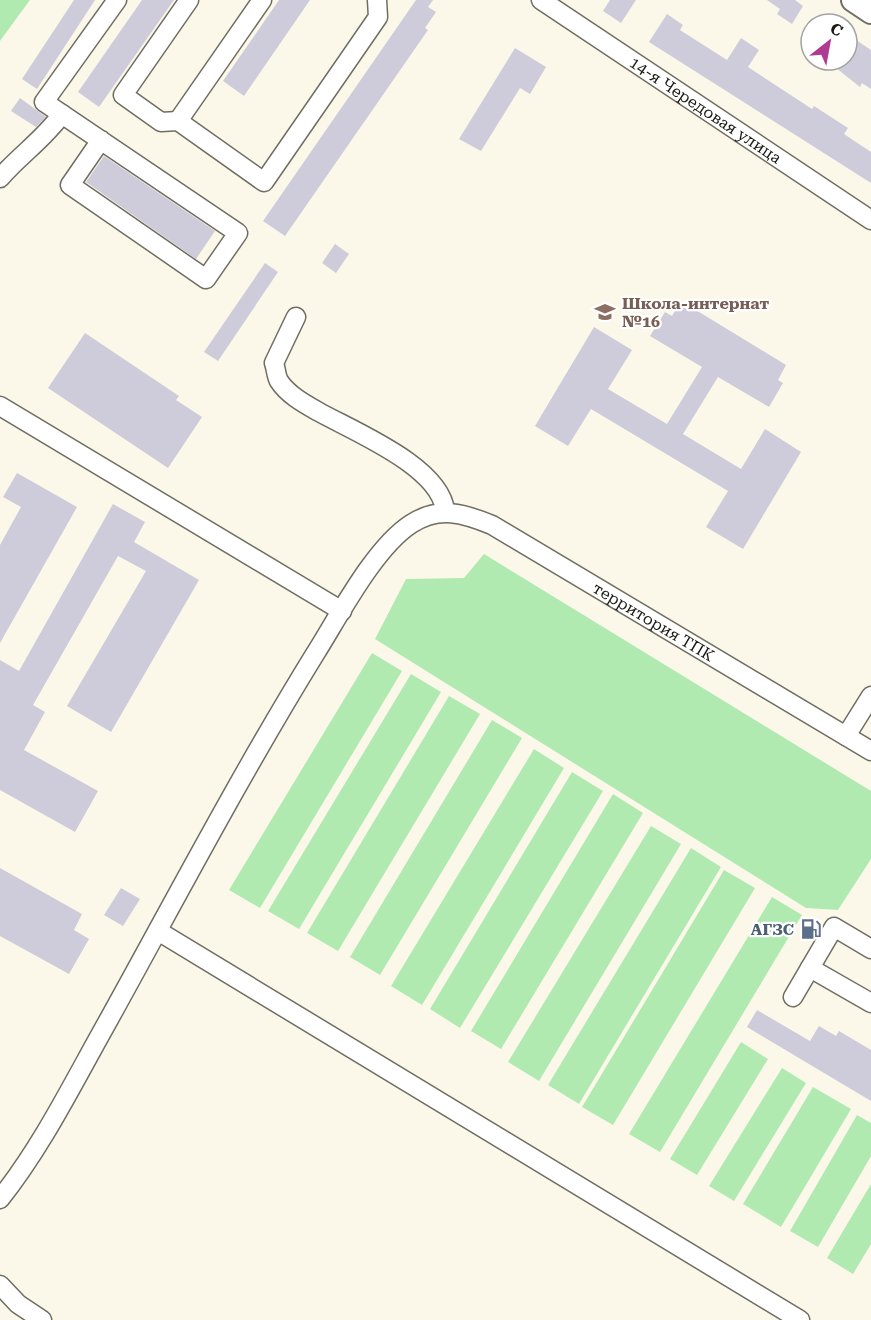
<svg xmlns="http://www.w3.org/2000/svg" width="871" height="1320" font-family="'Roboto Serif',serif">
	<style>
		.green { fill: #b1eab1 }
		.building { fill: #ceccda }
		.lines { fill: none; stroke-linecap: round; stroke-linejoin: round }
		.minor-casing { stroke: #706d61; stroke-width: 21 }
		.major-casing { stroke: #706d61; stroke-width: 26 }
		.minor { stroke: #fff; stroke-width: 18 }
		.major { stroke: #fff; stroke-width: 22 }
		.labels { text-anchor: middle; stroke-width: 4.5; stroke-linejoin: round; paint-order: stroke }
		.street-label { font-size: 16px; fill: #1a1914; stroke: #fff }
		.education-label { font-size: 16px; font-weight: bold; fill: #785e54; stroke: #fff; text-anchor: start }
		.service-label { font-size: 16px; font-weight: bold; fill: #4e5e75; stroke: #fff; text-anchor: end }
	</style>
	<rect width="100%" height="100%" fill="#fbf8ea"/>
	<!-- green -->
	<g class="green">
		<path d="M 0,0 L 30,0 L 0,41 Z"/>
		<path d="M 484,554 L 871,791 L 871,859 L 838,910 L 806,908 L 375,639 L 406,579 L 464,578 Z"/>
		<path d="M 372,653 L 402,671 L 260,908 L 229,890 Z"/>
		<path d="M 411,674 L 441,692 L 299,929 L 268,911 Z"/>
		<path d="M 449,696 L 480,714 L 338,951 L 307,933 Z"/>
		<path d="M 492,720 L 522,738 L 380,975 L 350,957 Z"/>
		<path d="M 534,749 L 564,768 L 422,1005 L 391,986 Z"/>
		<path d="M 572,772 L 603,791 L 460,1028 L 430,1009 Z"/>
		<path d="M 613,794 L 643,813 L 501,1049 L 471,1031 Z"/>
		<path d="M 651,826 L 681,844 L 539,1081 L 508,1062 Z"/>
		<path d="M 691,848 L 721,867 L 579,1104 L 548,1085 Z"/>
		<path d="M 724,870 L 755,888 L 613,1125 L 582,1107 Z"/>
		<path d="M 772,897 L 802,915 L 660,1152 L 629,1134 Z"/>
		<path d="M 741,1042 L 768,1059 L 697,1175 L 670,1159 Z"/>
		<path d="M 782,1068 L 806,1083 L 734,1201 L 709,1186 Z"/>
		<path d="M 813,1087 L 851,1109 L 781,1227 L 743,1204 Z"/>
		<path d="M 857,1115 L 871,1123 L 871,1156 L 818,1247 L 790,1231 Z"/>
		<path d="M 871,1184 L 871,1244 L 853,1274 L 827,1258 Z"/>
	</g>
	<!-- building -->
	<g class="building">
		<path d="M 74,0 L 95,0 L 37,89 L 22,79 Z"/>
		<path d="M 142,0 L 174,0 L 99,107 L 78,92 Z"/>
		<path d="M 279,0 L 310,0 L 244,96 L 223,81 Z"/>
		<path d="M 416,0 L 433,0 L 428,7 L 436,12 L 425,28 L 428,30 L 285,236 L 263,221 Z"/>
		<path d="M 610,0 L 636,0 L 621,23 L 603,11 Z"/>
		<path d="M 767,0 L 795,0 L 803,6 L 792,24 L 777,14 L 780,9 Z"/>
		<path d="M 667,14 L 683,25 L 680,30 L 727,60 L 741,38 L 759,50 L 748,67 L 812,109 L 814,106 L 848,128 L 844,134 L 871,152 L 871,183 L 649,42 Z"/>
		<path d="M 847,34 L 871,50 L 871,89 L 862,83 L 860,87 L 826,60 L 847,60 Z"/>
		<path d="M 515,48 L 546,67 L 530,94 L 520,88 L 481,151 L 459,139 Z"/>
		<path d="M 20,98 L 46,117 L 36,127 L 11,111 Z"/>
		<path d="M 104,156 L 215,231 L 196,259 L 86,182 Z"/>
		<path d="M 335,244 L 349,254 L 336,273 L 322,263 Z"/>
		<path d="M 265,263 L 278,272 L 218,361 L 204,352 Z"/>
		<path d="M 681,301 L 786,365 L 778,380 L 783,383 L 769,407 L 718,377 L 683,434 L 741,469 L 765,429 L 801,452 L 743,549 L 706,527 L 728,491 L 591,409 L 568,446 L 535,426 L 594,327 L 632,350 L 608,389 L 667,424 L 702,367 L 650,336 L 665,312 L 672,316 Z"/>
		<path d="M 85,333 L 179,396 L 176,400 L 202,417 L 168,468 L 48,388 Z"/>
		<path d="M 17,473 L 77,507 L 0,643 L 0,545 L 21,507 L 3,497 Z"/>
		<path d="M 113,504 L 145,522 L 134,542 L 199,580 L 111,732 L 67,706 L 146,571 L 118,556 L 33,705 L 45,712 L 24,750 L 98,791 L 75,832 L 0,790 L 0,660 L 19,671 Z"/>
		<path d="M 0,868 L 82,914 L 74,930 L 89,939 L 69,974 L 0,936 Z"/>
		<path d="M 121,888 L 140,899 L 123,926 L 104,915 Z"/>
		<path d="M 757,1010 L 810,1041 L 819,1026 L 836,1036 L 839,1031 L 871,1050 L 871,1101 L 747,1027 Z"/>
	</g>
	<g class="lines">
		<!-- minor casing -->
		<g class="minor-casing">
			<g id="minor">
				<path d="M 189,0 L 123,95 L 161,122 L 178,121 L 264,182 L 378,17 L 377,0"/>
				<path id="s1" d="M 541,0 L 871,220"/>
				<path d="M 178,121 L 262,0"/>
				<path d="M 101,140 L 70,185 L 206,279 L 238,233 L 44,102 L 117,0"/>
				<path d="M 0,178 C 21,154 43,140 62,114"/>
				<path d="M 296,317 L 274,363 C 276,368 276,376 279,381 C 288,395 305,404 319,412 C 355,432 441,467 445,511"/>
				<path d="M 0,406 L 342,611"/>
				<path d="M 846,736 L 871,696"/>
				<path d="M 158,931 L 800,1320"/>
				<path d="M 810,968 L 871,1003"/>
				<path d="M 793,997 L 834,927 L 871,949"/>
				<path id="s2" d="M 0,1199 C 43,1145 74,1081 108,1021 C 176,898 241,774 315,654 C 339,616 374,548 411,524 C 439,506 463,513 492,525 L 871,751"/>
				<path d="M 0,1285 L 18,1304 L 42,1320"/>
			</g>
		</g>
		<!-- major casing -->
		<g class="major-casing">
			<path id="major" d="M 853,0 L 871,12"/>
		</g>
		<!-- minor -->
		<use href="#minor" class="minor"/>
		<!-- major -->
		<use href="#major" class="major"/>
	</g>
	<!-- icons -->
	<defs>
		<g id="school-bare" transform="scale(1.62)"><path d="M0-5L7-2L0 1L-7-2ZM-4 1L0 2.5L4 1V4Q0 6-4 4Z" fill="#8d6e63" stroke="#fff" stroke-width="2.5" paint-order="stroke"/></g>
		<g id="fuel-bare" transform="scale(1.62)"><path d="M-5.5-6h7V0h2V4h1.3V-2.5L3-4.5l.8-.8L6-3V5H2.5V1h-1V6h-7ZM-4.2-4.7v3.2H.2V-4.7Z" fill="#5c6f8a" stroke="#fff" stroke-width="2.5" paint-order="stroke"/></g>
	</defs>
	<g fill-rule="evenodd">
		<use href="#school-bare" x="605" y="312"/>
		<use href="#fuel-bare" x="811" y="929"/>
	</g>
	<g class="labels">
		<!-- street labels -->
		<g class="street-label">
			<text dy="6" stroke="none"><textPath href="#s1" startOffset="198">14-я Чередовая улица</textPath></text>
			<text dy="6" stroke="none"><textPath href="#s2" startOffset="1066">территория ТПК</textPath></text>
		</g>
		<!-- education labels -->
		<g class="education-label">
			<text x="622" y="309">Школа-интернат<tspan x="622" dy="18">№16</tspan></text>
		</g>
		<!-- service labels -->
		<g class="service-label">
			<text x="794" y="935">АГЗС</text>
		</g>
	</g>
	<!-- north arrow -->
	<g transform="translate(829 42) rotate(31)"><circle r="28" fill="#ffffff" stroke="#a3a3a1" stroke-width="1.5"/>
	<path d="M0-4.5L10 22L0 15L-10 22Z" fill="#b13a91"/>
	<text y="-9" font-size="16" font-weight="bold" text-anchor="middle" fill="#1a1914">С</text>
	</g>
</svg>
